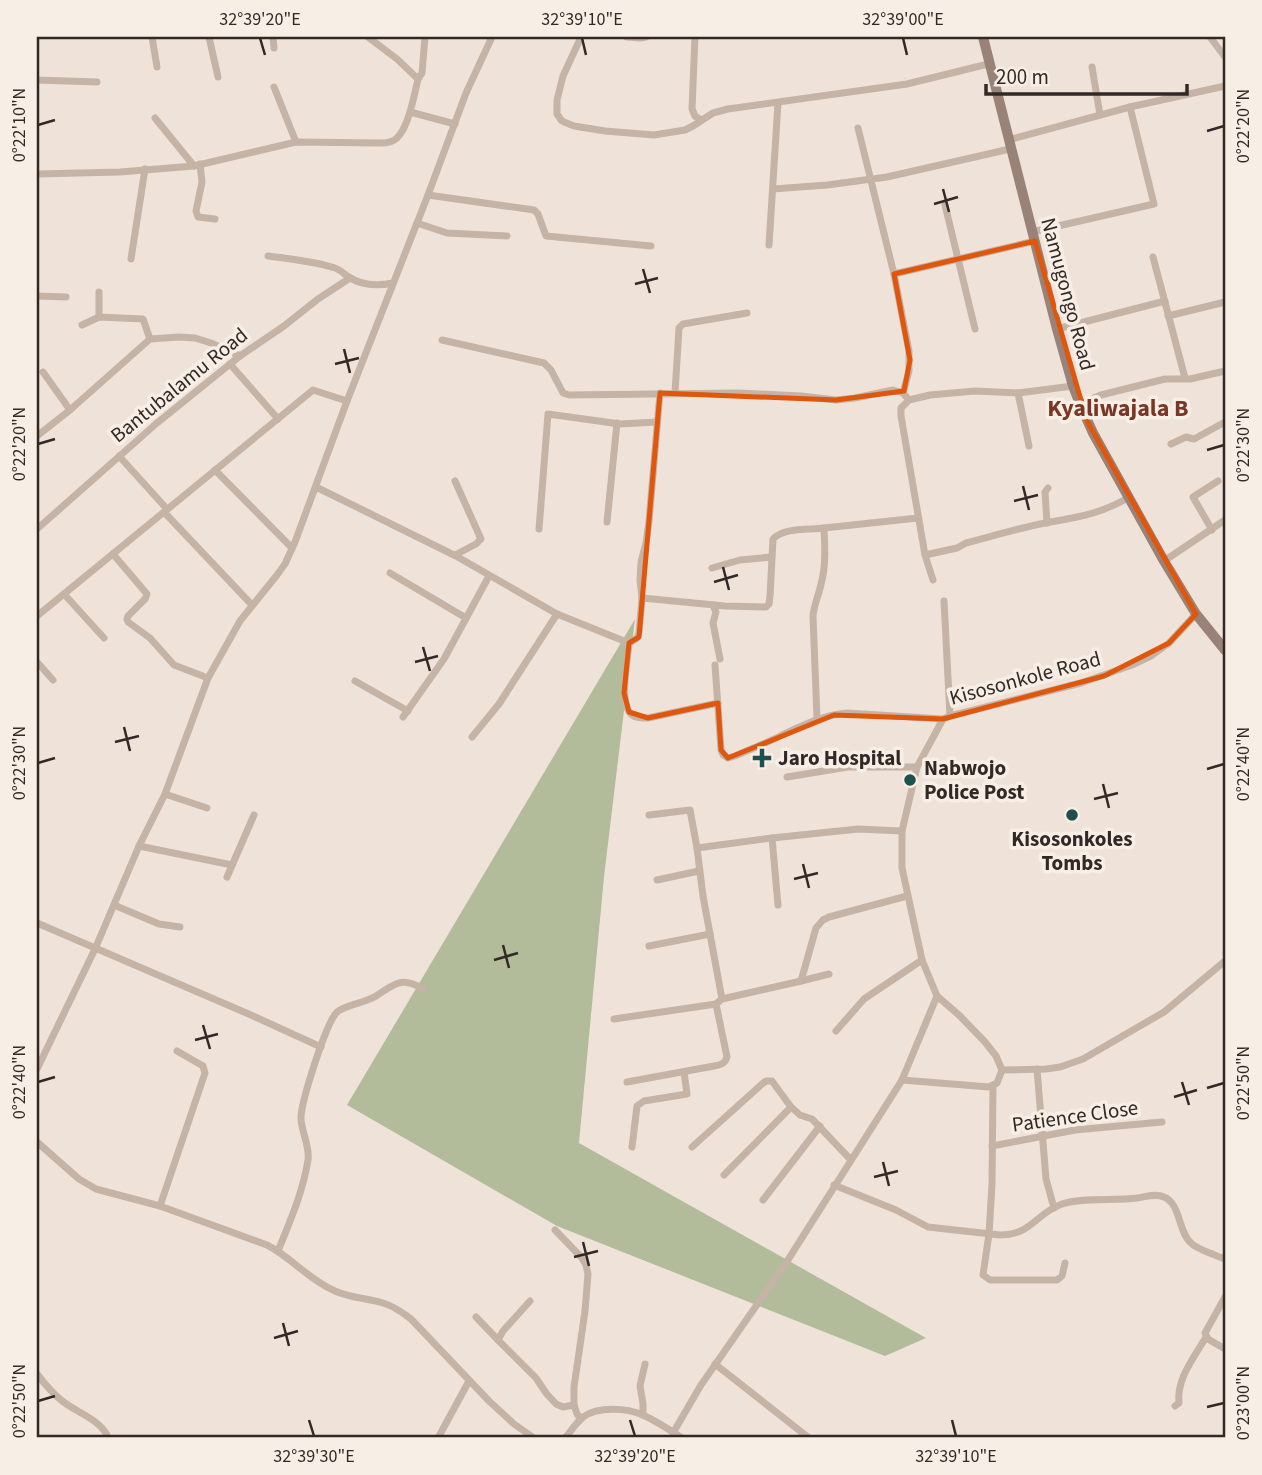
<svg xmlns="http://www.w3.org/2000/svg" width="1262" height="1475" font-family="'Source Sans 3',sans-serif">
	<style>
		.green { fill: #b2bc9a }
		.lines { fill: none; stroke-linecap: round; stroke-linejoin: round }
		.minor { stroke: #c5b3a6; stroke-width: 7 }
		.secondary { stroke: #998278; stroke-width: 10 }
		.marked { fill: none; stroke: #df570d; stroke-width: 5; stroke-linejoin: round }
		.ticks { fill: none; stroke: #322926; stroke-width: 2.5 }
		.poi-dot { fill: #204f50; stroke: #f7eee5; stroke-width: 2.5 }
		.labels { text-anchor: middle; stroke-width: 7; stroke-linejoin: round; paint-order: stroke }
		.street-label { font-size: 21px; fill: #322926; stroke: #f7eee5 }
		.poi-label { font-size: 21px; font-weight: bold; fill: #322926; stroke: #f7eee5; text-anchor: start }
		.quarter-label { font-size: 24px; font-weight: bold; fill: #7a3626; stroke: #f7eee5 }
		.neatline { fill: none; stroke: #322926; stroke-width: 2.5 }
		.ticks-label { font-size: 18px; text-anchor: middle; fill: #322926 }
	</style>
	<rect width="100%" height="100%" fill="#efe3d9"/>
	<!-- green -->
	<path class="green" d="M 635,619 L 604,877 L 579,1143 L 926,1338 L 885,1356 L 557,1226 L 347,1105 Z"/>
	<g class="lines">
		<!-- minor -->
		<g class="minor">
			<path d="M 152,37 L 157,67"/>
			<path d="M 209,37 L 218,77"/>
			<path d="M 273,37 L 274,48"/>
			<path d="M 581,37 L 563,76 L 557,100 L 557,114 L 561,120 L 564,122 L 574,126 L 605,131 L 654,135 L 685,130 L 693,126 L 713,113 L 728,109 L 907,84 L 988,64"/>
			<path d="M 627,37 L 641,38 L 646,37"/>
			<path d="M 695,37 L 692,109 L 695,116 L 701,120"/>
			<path d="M 1210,37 L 1225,57"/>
			<path d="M 1092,67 L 1100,115"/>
			<path d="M 418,79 L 422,73 L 425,37"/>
			<path d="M 37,80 L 97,82"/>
			<path d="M 274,87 L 296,142"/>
			<path d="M 410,112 L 455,124"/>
			<path d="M 155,118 L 194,166"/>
			<path d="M 858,128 L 894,274 L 909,351 L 909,371 L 903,393"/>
			<path d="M 1008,140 L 1130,107 L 1225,86"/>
			<path d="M 200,164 L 202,182 L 196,211 L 198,217 L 215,219"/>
			<path d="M 37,174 L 120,172 L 194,166 L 296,142 L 381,143 C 387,143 393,142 397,138 C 409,126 414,96 418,79 L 397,59 L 368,37"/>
			<path d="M 773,189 L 827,185 L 887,177 L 1010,149"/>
			<path d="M 428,195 L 534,210 L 538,214 L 546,236 L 651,246"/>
			<path d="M 945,205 L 975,329"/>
			<path d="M 417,223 L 447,233 L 507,236"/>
			<path d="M 1032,232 L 1154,204 L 1130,107"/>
			<path d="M 769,245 L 778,103"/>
			<path d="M 268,256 C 290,259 313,261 335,268 C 341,270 344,274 349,277 C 362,286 378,286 393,283"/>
			<path d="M 1153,257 L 1185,378"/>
			<path d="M 131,259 L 145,169"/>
			<path d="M 894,274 L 1035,241"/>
			<path d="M 99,292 L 99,317"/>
			<path d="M 37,296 L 66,297"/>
			<path d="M 1168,316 L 1225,302"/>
			<path d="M 82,325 L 99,317 L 143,319 L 150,339"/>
			<path d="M 1057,329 L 1165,301"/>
			<path d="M 442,340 L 544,363 L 551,370 L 563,393 L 569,395 L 739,393 L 801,396 L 836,400 L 855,398 L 893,390 L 903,393 L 909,400"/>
			<path d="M 230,364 L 278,419"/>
			<path d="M 43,372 L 70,410"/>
			<path d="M 660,393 L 649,521 L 646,543 L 641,562 L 640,580 L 642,598 L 639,633 L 637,638 L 629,643 C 628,659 618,704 632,715 C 637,719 643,718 648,718 L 718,703"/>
			<path d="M 675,393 L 679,328 L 683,324 L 747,313"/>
			<path d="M 1018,393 L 1029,446"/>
			<path d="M 1080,404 L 1101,395 L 1165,379 L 1190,379 L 1225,371"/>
			<path d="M 37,436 L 70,410 L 150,339 L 179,337 L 195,338 L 211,343 L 240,356"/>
			<path d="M 1171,444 L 1186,437 L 1194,439 L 1225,422"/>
			<path d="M 119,456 L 167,509"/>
			<path d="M 215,470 L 292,548"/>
			<path d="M 316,487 L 456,556 L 557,614 L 629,643"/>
			<path d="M 164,512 L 252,605"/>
			<path d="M 607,522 L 617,423"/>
			<path d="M 1047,523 L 1045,492 L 1048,488"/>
			<path d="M 37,529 L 157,423 L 240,356 L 284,326 L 318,299 L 350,278"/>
			<path d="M 539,529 L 548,414 L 620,424 L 657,422"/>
			<path d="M 1212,530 L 1193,497 L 1218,481"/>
			<path d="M 113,554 L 147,594 L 145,599 L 128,616 L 127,619 L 128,622 L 150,638 L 174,665 L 208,678"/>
			<path d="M 455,555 L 476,544 L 481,539 L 455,481"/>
			<path d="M 925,555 L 957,548 L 966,543 C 993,536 1019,528 1045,523 C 1079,517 1097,515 1128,498"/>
			<path d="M 1164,561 L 1225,520"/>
			<path d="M 712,568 L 740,560 L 771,557"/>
			<path d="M 390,573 L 466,618"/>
			<path d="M 933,580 L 925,555 L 901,416 L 901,408 L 909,400 L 930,395 L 975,391 L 1018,393 L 1073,386"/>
			<path d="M 64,594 L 104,638"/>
			<path d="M 642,598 L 725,606 L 766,607 L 769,604 L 770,596 L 773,539 C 784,527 809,530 824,528"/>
			<path d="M 944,601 L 950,716"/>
			<path d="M 713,605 L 716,612 L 713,623 L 720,659"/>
			<path d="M 1196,614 L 1169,643 L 1151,656 L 1132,665 L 1081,683 L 950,716 L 943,719 L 917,767 L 902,831 L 902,868 L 922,960 L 937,996 L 960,1016 L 985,1042 L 996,1056 L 1002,1070 L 1046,1069 L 1060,1067 L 1083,1059 L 1164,1012 L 1225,961"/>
			<path d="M 37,616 L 313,390 L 347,401"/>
			<path d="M 37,662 L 53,680"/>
			<path d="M 715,665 L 721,750 L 723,755 L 728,758 L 735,756 C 751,749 767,743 782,735 C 803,725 823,715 847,713 L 943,719"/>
			<path d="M 355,681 L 408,711"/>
			<path d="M 403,717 L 444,659 L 489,576"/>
			<path d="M 817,719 L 813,616 C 814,604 819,595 821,584 C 826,566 825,547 824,528 L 918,518"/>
			<path d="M 472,737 L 499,704 L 557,614"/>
			<path d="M 787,777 L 848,767 L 917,767"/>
			<path d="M 165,794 L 207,808"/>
			<path d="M 649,815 L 690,810 L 697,848"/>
			<path d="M 139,846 L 232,865"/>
			<path d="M 227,877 L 254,815"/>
			<path d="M 657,880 L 699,871"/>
			<path d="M 114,905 L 159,924 L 180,927"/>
			<path d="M 778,905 L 772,838 L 858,829 L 902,831"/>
			<path d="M 37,923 L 251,1015 L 321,1047"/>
			<path d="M 649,946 L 710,934"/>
			<path d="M 801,981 L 829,974"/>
			<path d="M 722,999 L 703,896 L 697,848 L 772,838"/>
			<path d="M 614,1019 L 716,1004 L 722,999 L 801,981 L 816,928 L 823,920 L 829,917 L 907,896"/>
			<path d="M 836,1031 L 864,999 L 922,960"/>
			<path d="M 37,1069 L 95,949 L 139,846 L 165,794 L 208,678 L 240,621 L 277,575 L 285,564 L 295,542 L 347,401 L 428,195 L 466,93 L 492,37"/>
			<path d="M 1037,1069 L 1046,1179 L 1054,1208"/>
			<path d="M 902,1080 L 989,1087 L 997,1083 L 1002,1070"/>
			<path d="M 627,1082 L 714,1066 C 720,1065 725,1064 727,1057 L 716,1004"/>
			<path d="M 993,1086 L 992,1184 L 989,1234 L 983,1275 L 990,1280 L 1057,1280 L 1062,1276 L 1065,1263"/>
			<path d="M 37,1142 L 79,1179 L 96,1189 L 160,1206 L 267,1245 C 291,1257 309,1280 335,1291 C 350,1298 367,1298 383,1303 C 393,1306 402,1312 411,1319 L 489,1401 L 514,1424 L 534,1438"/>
			<path d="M 992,1146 L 1075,1130 L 1162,1122"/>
			<path d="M 632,1147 L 637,1106 L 644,1101 L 687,1094 L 684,1072"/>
			<path d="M 692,1147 L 762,1084 L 766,1081 L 772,1081 L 791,1107 L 800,1115 L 812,1119 L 851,1160"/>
			<path d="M 724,1175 L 791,1107"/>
			<path d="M 834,1185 L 896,1210 L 928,1227 L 1000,1235 C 1032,1235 1036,1213 1062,1204 C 1081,1197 1115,1201 1137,1198 C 1145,1197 1156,1193 1164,1197 C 1181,1204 1178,1232 1191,1243 C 1198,1250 1216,1255 1225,1259"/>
			<path d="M 763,1200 L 820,1126"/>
			<path d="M 160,1206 L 205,1073 L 203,1066 L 177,1051"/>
			<path d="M 555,1230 L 582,1258 L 586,1265 L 588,1274 L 585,1311 L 574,1387 L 574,1405 L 577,1414 L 581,1419"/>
			<path d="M 278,1251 C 290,1221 303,1192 308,1160 C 310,1145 301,1132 301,1118 C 301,1102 326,1023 337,1012 C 344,1005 365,1003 376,996 C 395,984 401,976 423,989"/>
			<path d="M 1225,1297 L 1205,1333 L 1208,1339 L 1225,1349"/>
			<path d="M 530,1301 L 503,1331 L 498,1340 L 536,1378 L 546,1393 L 556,1404 L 563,1407 L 574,1405"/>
			<path d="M 476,1317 L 498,1340"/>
			<path d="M 715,1364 L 809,1438"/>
			<path d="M 37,1374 C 44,1383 52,1393 61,1400 C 75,1412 98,1418 107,1435 L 105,1438"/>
			<path d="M 1175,1406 L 1179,1403 C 1176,1379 1195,1356 1206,1337"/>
			<path d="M 643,1415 L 643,1404 L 640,1386 L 645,1364"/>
			<path d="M 673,1433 L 701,1385 L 784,1266 L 902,1080 L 937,996"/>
			<path d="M 438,1438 L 469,1381"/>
			<path d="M 565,1438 C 571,1431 576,1423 583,1417 C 598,1406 627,1408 643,1415 C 656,1421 670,1430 682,1438"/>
		</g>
		<!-- secondary -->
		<path class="secondary" d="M 983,37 L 1057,329 L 1073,386 L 1080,404 L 1093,433 L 1164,561 L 1196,614 L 1225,650"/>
	</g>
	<!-- marked area -->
	<path class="marked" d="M 1035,241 L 1087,421 L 1196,614 L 1169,643 L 1104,676 L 943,719 L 834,715 L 728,758 L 721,750 L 718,703 L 648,718 L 629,712 L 624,693 L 629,643 L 639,637 L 660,393 L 836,400 L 904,391 L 910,360 L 894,274 Z"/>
	<!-- ticks -->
	<path class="ticks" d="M 260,38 L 265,55M 582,38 L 586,55M 903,38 L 907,55M 38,125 L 55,120M 1207,131 L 1224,126M 943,189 L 949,212M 934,204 L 958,197M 643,269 L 650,293M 635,284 L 658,278M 344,349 L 350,373M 335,364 L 359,358M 38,444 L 55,439M 1207,450 L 1224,445M 1023,486 L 1029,510M 1014,501 L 1038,495M 723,567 L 729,590M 714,582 L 738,575M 423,647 L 430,671M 415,662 L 438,656M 124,727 L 130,751M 115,742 L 139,736M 38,763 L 55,758M 1207,769 L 1224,764M 1103,784 L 1109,808M 1094,799 L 1118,793M 803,864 L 809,888M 794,879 L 818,873M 503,945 L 509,968M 494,960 L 518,953M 203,1025 L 210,1049M 195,1040 L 218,1034M 38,1082 L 55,1077M 1182,1082 L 1189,1105M 1207,1088 L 1224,1083M 1174,1097 L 1197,1090M 883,1162 L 889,1186M 874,1177 L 898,1171M 583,1242 L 589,1266M 574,1257 L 598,1251M 283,1323 L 289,1346M 274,1338 L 298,1331M 38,1401 L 55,1396M 1207,1407 L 1224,1403M 309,1420 L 314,1436M 630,1420 L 635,1436M 952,1420 L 956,1436"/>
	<!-- markers -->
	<g class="poi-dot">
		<path d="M758.5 747.5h7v7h7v7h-7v7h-7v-7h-7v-7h7z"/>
		<circle cx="910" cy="780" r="7"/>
		<circle cx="1072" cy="815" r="7"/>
	</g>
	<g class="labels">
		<!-- street labels -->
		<g class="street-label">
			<text transform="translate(1068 294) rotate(75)" y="7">Namugongo Road</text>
			<text transform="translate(179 385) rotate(-39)" y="7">Bantubalamu Road</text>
			<text transform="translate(1025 678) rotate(-15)" y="7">Kisosonkole Road</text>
			<text transform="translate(1075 1116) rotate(-8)" y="7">Patience Close</text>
		</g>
		<!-- poi labels -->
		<g class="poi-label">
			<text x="778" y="765">Jaro Hospital</text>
			<text x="924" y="775">Nabwojo<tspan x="924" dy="24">Police Post</tspan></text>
			<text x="1072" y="846" text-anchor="middle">Kisosonkoles<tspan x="1072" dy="24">Tombs</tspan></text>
		</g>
		<!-- quarter labels -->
		<g class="quarter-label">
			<text x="1118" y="416">Kyaliwajala B</text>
		</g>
	</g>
	<!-- border -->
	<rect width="1262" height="1475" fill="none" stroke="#f7eee5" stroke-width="77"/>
	<!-- scale -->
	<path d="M986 84v10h201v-10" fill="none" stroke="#322926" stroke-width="3.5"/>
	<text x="996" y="84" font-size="21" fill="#322926" stroke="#f7eee5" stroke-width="5" paint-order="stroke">200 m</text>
	<rect x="38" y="38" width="1186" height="1398" class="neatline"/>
	<g class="ticks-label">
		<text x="260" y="25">32°39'20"E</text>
		<text x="582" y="25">32°39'10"E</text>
		<text x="903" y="25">32°39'00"E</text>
		<text transform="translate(19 125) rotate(-90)" y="6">0°22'10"N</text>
		<text transform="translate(1243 126) rotate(-90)" y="6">0°22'20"N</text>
		<text transform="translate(19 444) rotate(-90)" y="6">0°22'20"N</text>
		<text transform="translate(1243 445) rotate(-90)" y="6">0°22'30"N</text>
		<text transform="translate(19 763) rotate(-90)" y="6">0°22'30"N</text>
		<text transform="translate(1243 764) rotate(-90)" y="6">0°22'40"N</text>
		<text transform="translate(19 1082) rotate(-90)" y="6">0°22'40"N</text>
		<text transform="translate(1243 1083) rotate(-90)" y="6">0°22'50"N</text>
		<text transform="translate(19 1401) rotate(-90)" y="6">0°22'50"N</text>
		<text transform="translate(1243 1403) rotate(-90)" y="6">0°23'00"N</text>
		<text x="314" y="1462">32°39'30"E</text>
		<text x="635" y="1462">32°39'20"E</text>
		<text x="956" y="1462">32°39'10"E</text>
	</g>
</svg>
